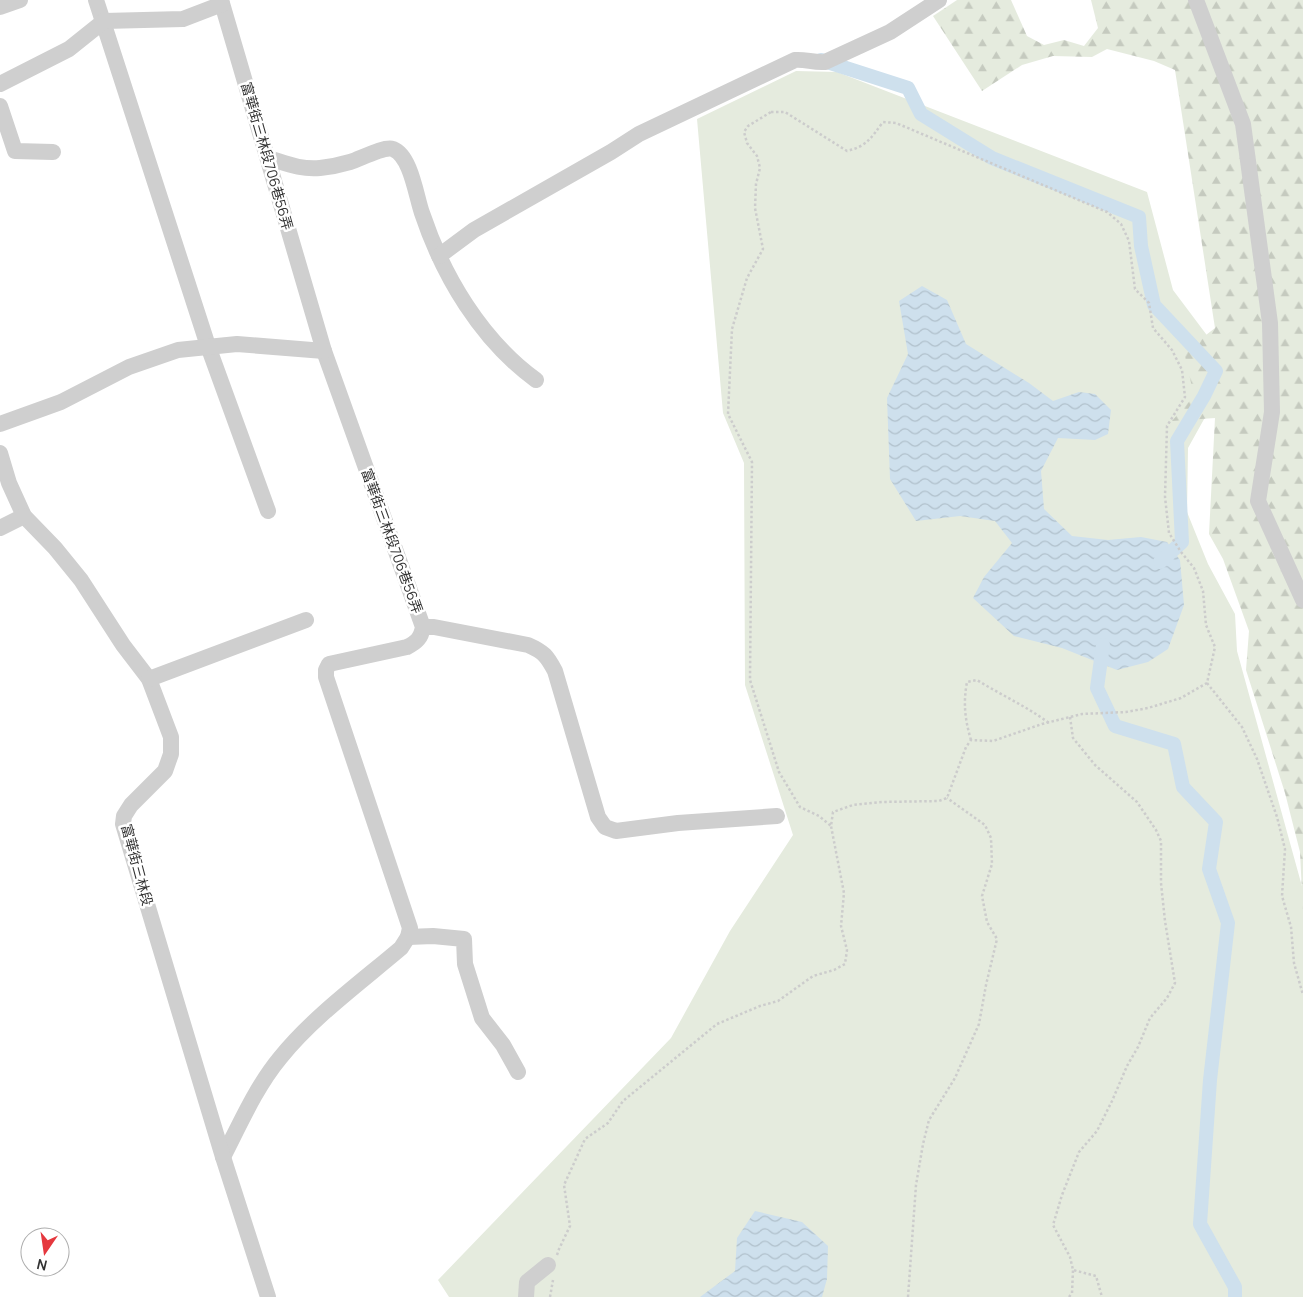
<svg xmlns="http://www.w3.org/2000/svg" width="1303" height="1297" font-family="Manrope,'Noto Sans TC',sans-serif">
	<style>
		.grass { fill: #e5ebde }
		.forest { fill: url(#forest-firs) }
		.water { fill: url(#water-waves) }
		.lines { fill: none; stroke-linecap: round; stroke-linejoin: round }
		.canal { stroke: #cee0ed; stroke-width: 14 }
		.path { stroke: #ccc; stroke-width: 2.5; stroke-dasharray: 2.5 2.5; stroke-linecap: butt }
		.minor { stroke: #cfcfcf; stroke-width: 16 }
		.labels { text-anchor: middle; stroke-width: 5; stroke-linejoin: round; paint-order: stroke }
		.street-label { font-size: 14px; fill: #323232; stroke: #fff }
	</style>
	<defs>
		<pattern id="forest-firs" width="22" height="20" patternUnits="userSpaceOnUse" patternTransform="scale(1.25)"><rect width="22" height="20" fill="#e5ebde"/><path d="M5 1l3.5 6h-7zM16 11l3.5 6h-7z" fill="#c5cabf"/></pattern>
		<pattern id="water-waves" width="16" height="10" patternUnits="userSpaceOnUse" patternTransform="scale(1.25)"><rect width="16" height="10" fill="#cee0ed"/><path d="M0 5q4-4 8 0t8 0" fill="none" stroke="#b1c1cc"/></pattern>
	</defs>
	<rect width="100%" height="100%" fill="#fff"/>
	<!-- grass -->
	<path class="grass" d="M 796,71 L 837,72 L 1147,192 L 1173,290 L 1221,354 L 1208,412 L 1188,448 L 1187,512 L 1208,564 L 1235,614 L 1237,651 L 1303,890 L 1303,1297 L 449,1297 L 438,1280 L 671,1038 L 730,931 L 793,835 L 745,685 L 744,463 L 723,413 L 697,119 Z"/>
	<!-- forest -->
	<path class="forest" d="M 957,0 L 1011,0 L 1027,36 L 1044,45 L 1064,40 L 1084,46 L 1098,28 L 1091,0 L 1303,0 L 1303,913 L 1300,852 L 1285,793 L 1246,670 L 1249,631 L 1223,559 L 1209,534 L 1215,418 L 1172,421 L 1194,396 L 1184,352 L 1215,328 L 1175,70 L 1154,61 L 1107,49 L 1092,57 L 1053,56 L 1022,65 L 982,91 L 933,16 Z"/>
	<!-- water -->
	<g class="water">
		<path d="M 922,286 L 947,300 L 966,344 L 1029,383 L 1053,401 L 1079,392 L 1095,394 L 1111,410 L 1108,434 L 1095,440 L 1058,438 L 1041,471 L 1044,509 L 1072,536 L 1108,540 L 1141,537 L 1167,542 L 1180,560 L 1184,605 L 1168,649 L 1148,662 L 1117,670 L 1062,648 L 1014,636 L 973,598 L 984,577 L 1012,543 L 995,521 L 960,516 L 916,521 L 890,479 L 887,398 L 908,354 L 899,301 Z"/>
		<path d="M 755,1211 L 802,1222 L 828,1246 L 827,1279 L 822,1297 L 700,1297 L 735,1271 L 737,1238 Z"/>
	</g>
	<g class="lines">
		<!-- canal -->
		<g class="canal">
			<path d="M 821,60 L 908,88 L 921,114 L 992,158 L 1139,217 L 1141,246 L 1154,305 L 1216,371 L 1204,396 L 1177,441 L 1182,542 L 1160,562"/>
			<path d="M 1103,645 L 1097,688 L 1115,726 L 1174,744 L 1183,787 L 1216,822 L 1209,869 L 1228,923 L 1210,1080 L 1200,1224 L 1235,1287 L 1235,1297"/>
		</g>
		<!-- path -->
		<g class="path">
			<path d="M 771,112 L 785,112 L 847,151 C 867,146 871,138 883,122 L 896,123 L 1107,212 L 1121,224 L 1129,241 L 1135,289 L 1149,303 L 1153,328 L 1172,350 L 1182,370 L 1185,397 L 1167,426 L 1165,497 L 1169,533 L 1181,552 L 1194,568 L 1203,591 L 1206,625 L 1215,647 L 1207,683 L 1181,698 L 1148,708 L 1126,712 L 1082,714 L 1042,724 L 993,741 L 971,740 L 966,747 L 947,798 L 939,801 L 882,802 L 853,805 L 833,812 L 831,826 L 819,816 L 800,807 L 779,772 L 750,680 L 752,462 L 728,414 L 732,329 L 747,278 L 763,249 L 755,208 L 756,184 L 760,168 L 757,156 L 747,143 L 744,132 L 748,126 Z"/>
			<path d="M 1207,683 L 1242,727 L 1257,759 L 1277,817 L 1285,849 L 1282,896 L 1291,927 L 1294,963 L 1303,995"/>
			<path d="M 1070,717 L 1073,738 L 1095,765 L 1137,802 L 1156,830 L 1161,841 L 1161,883 L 1165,921 L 1175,983 L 1167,998 L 1150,1018 L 1138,1047 L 1127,1066 L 1112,1101 L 1097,1131 L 1079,1152 L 1062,1195 L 1053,1225 L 1070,1257 L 1073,1270 L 1096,1276 L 1102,1297"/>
			<path d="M 971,740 C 965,720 963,703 967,682 L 977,680 C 1001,695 1026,706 1049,723"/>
			<path d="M 557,1255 L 559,1249 L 570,1226 L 564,1185 L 585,1139 L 608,1123 L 623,1101 L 717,1024 L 760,1006 L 778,1001 L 813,976 L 834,970 L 845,964 L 847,950 L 841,926 L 844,893 L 831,826"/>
			<path d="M 550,1297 L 553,1280"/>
			<path d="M 908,1297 L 916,1185 L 923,1144 L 929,1120 L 955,1078 L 979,1024 L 986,985 L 997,939 L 987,922 L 982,896 L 992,864 L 991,838 L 985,825 L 947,798"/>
			<path d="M 1069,1297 L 1072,1293 L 1073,1270"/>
		</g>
		<!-- minor -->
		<g class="minor">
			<path d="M 96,0 L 208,346 L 268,511"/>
			<path d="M 221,0 L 324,351 L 423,627 C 421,638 417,642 407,647 L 329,664 L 326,670 L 326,677 L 410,928 L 408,937 L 401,948 C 361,982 313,1017 280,1058 C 256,1087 240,1124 223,1157"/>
			<path d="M 1196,0 L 1243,124 L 1270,323 L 1272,412 L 1258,501 L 1303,600"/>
			<path d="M 0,7 L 20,0"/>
			<path d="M 0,84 L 69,49 L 104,21 L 183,19 L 222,4"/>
			<path d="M 0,106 L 15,151 L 53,152"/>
			<path d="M 268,158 C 285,163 301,170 320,168 C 329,167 340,165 350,162 C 360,159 384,146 393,149 C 411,156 416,196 422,213 C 443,276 481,340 536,380"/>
			<path d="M 439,256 L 474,230 L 611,152 L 639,134 L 795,60 C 805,59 814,63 825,62 L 890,32 L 939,0"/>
			<path d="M 0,424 L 61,402 L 129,367 L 178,350 L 237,344 L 324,351"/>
			<path d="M 0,453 L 9,483 L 24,516 L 55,548 L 81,580 L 123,645 L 149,679 L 171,737 L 171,754 L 165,771 L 131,805 L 124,816 L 123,824 L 223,1157 L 268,1297"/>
			<path d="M 0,528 L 24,516"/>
			<path d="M 423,627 L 434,627 L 528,645 C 544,652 547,656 555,671 L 598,817 L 605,827 L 616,831 L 678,823 L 777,816"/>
			<path d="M 149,679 L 306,620"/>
			<path d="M 408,937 L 433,936 L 464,939 L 465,964 L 482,1018 L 503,1045 L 518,1072"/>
			<path d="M 526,1297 L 527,1282 L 548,1265"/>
		</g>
	</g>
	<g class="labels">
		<!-- street labels -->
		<g class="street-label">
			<text transform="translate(267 156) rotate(74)" y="5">富華街三林段706巷56弄</text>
			<text transform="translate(392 541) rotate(70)" y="5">富華街三林段706巷56弄</text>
			<text transform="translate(137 865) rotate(75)" y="5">富華街三林段</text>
		</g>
	</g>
	<!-- north arrow -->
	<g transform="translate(45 1252) rotate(193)"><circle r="24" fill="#ffffff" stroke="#adadad"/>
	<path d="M0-4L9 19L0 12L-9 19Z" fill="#e5383e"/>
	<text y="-8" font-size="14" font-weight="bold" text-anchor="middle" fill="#323232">N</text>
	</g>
</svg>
